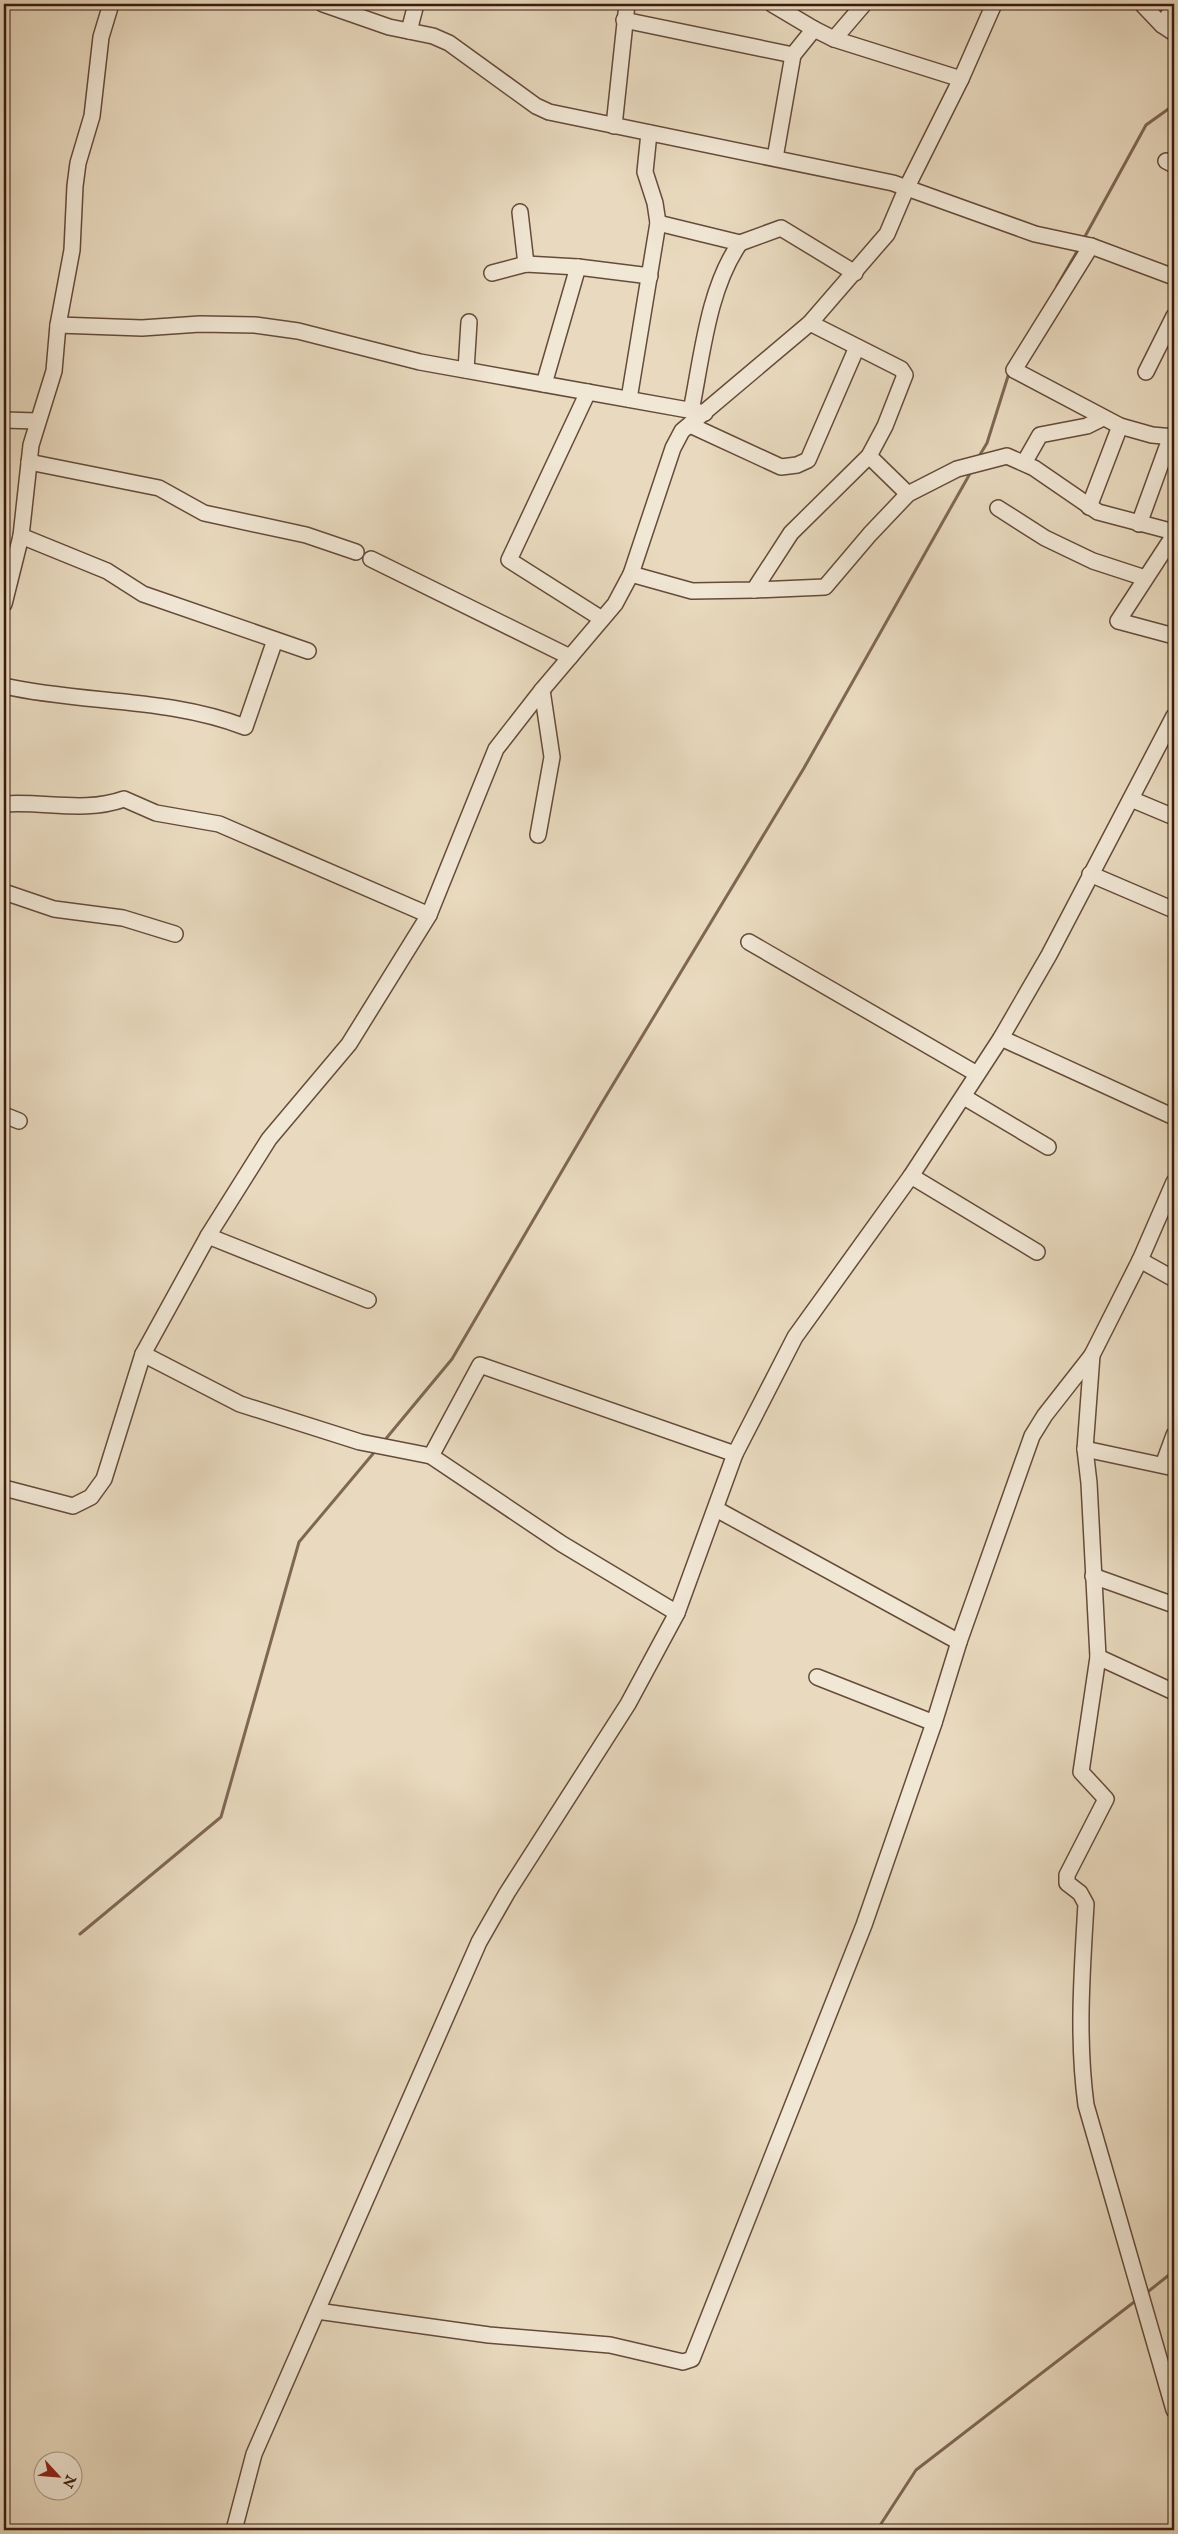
<svg xmlns="http://www.w3.org/2000/svg" width="1178" height="2534" font-family="'IM FELL English',serif">
	<style>
		.lines { fill: none; stroke-linecap: round; stroke-linejoin: round }
		.stream { stroke: #7f6754; stroke-width: 3 }
		.minor-casing { stroke: #654b3a; stroke-width: 18 }
		.minor { stroke: #f1e7d5; stroke-width: 15 }
	</style>
	<rect width="100%" height="100%" fill="#e9dabf"/>
	<filter id="stains"><feTurbulence type="fractalNoise" baseFrequency=".004" numOctaves="4"/><feColorMatrix values="0 0 0 0 .2 0 0 0 0 .09 0 0 0 0 .02 0 0 0 .5 -.17"/></filter>
	<radialGradient id="worn" r=".72"><stop offset=".6" stop-color="#630" stop-opacity="0"/><stop offset="1" stop-color="#630" stop-opacity=".3"/></radialGradient>
	<g class="lines">
		<!-- stream -->
		<g class="stream">
			<path d="M 1083,240 L 1146,125 L 1174,105"/>
			<path d="M 1057,286 L 1079,248"/>
			<path d="M 978,458 L 987,443 L 1009,373"/>
			<path d="M 384,1441 L 452,1359 L 600,1106 L 804,768 L 972,470"/>
			<path d="M 80,1934 L 221,1817 L 299,1542 L 377,1449"/>
			<path d="M 1145,2294 L 1174,2271"/>
			<path d="M 877,2530 L 916,2470 L 1138,2299"/>
		</g>
		<!-- minor casing -->
		<g class="minor-casing">
			<g id="minor">
				<path d="M 323,4 L 389,27 L 433,36 L 449,43 L 536,106 L 549,112 L 893,183 L 1035,234 L 1091,246 L 1174,277"/>
				<path d="M 772,4 L 814,29"/>
				<path d="M 1142,4 L 1162,25 L 1174,33"/>
				<path d="M 624,20 L 793,55"/>
				<path d="M 1162,25 L 1174,7"/>
				<path d="M 409,31 L 416,4"/>
				<path d="M 834,39 L 864,4"/>
				<path d="M 614,126 L 627,4"/>
				<path d="M 775,158 L 793,55 L 814,29 L 834,39 L 961,79"/>
				<path d="M 1166,161 L 1174,165"/>
				<path d="M 520,212 L 526,264"/>
				<path d="M 658,223 L 740,243 C 708,288 702,357 691,411"/>
				<path d="M 740,243 L 781,228 L 855,273"/>
				<path d="M 1091,246 L 1014,370 L 1120,426 L 1152,435 L 1174,437"/>
				<path d="M 578,267 L 650,276"/>
				<path d="M 492,273 L 526,264 L 578,267 L 544,384"/>
				<path d="M 58,325 L 142,328 L 200,324 L 255,325 L 298,331 L 420,362 L 705,413"/>
				<path d="M 466,370 L 469,322"/>
				<path d="M 1146,372 L 1174,316"/>
				<path d="M 588,392 L 509,560 L 602,619"/>
				<path d="M 629,399 L 658,223 L 655,203 L 645,172 L 649,133"/>
				<path d="M 4,420 L 37,421"/>
				<path d="M 690,425 L 781,467 L 797,465 L 808,460 L 857,347"/>
				<path d="M 869,456 L 908,494"/>
				<path d="M 29,462 L 159,488 L 204,513 L 306,535 L 356,552"/>
				<path d="M 1024,463 L 1040,435 L 1087,426 L 1103,418"/>
				<path d="M 1089,507 L 1120,426"/>
				<path d="M 998,508 L 1045,538 L 1093,561 L 1145,578"/>
				<path d="M 1139,524 L 1171,436"/>
				<path d="M 1174,535 L 1118,621 L 1174,636"/>
				<path d="M 21,536 L 107,571 L 143,594 L 308,651"/>
				<path d="M 371,559 L 570,657"/>
				<path d="M 631,574 L 692,591 L 754,590 L 791,533 L 869,456 L 885,426 L 905,375 L 901,369 L 810,323"/>
				<path d="M 754,590 L 825,587 L 870,534 L 908,494 L 957,469 L 1007,456 L 1034,468 L 1098,512 L 1174,532"/>
				<path d="M 4,604 L 21,536 L 31,445 L 54,371 L 58,325 L 72,250 L 75,186 L 78,163 L 92,116 L 101,37 L 111,4"/>
				<path d="M 4,686 C 84,704 167,697 245,727 L 275,640"/>
				<path d="M 1131,799 L 1174,817"/>
				<path d="M 4,804 C 45,801 85,813 124,799 L 156,813 L 219,824 L 429,915"/>
				<path d="M 538,835 L 552,757 L 542,690"/>
				<path d="M 1090,874 L 1174,910"/>
				<path d="M 4,892 L 54,909 L 123,918 L 175,934"/>
				<path d="M 749,942 L 977,1074"/>
				<path d="M 1001,1038 L 1174,1117"/>
				<path d="M 964,1097 L 1048,1147"/>
				<path d="M 4,1115 L 19,1121"/>
				<path d="M 911,1176 L 1037,1252"/>
				<path d="M 1174,1182 L 1140,1260 L 1092,1355 L 1085,1449 L 1089,1483 L 1098,1657 L 1081,1772 L 1106,1799 L 1067,1875 L 1067,1883 L 1080,1893 L 1086,1904 C 1082,1972 1077,2038 1086,2105 L 1174,2410"/>
				<path d="M 208,1236 L 368,1300"/>
				<path d="M 1140,1260 L 1174,1279"/>
				<path d="M 143,1354 L 240,1404 L 360,1442 L 431,1456 L 480,1365 L 735,1454"/>
				<path d="M 1085,1449 L 1174,1468"/>
				<path d="M 431,1456 L 562,1544 L 677,1613"/>
				<path d="M 1163,1465 L 1174,1435"/>
				<path d="M 4,1488 L 73,1506 L 91,1497 L 104,1479 L 143,1354 L 208,1236 L 269,1139 L 349,1044 L 429,915 L 496,749 L 542,690 L 615,604 L 631,574 L 673,448 L 682,431 L 810,323 L 887,234 L 907,187 L 961,79 L 994,4"/>
				<path d="M 716,1509 L 959,1642"/>
				<path d="M 1093,1576 L 1174,1605"/>
				<path d="M 1098,1657 L 1174,1692"/>
				<path d="M 817,1677 L 934,1723"/>
				<path d="M 317,2311 L 489,2335 L 610,2345 L 683,2362 L 692,2359 L 864,1925 L 934,1723 L 959,1642 L 1032,1436 L 1045,1415 L 1092,1355"/>
				<path d="M 234,2530 L 254,2454 L 479,1942 L 507,1893 L 628,1704 L 677,1613 L 735,1454 L 795,1337 L 911,1176 L 1001,1038 L 1049,955 L 1174,716"/>
			</g>
		</g>
		<!-- minor -->
		<use href="#minor" class="minor"/>
	</g>
	<!-- margin -->
	<rect width="1178" height="2534" fill="none" stroke="#e9dabf" stroke-width="20"/>
	<rect x="5" y="5" width="1168" height="2524" fill="none" stroke="#391b0e" stroke-width="2.5"/>
	<rect x="10" y="10" width="1158" height="2514" fill="none" stroke="#391b0e"/>
	<!-- north arrow -->
	<g transform="translate(58 2476) rotate(116)"><circle r="24" fill="#f1e7d5" stroke="#a79585"/>
	<path d="M0-4L9 19L0 12L-9 19Z" fill="#8f2418"/>
	<text y="-8" font-size="14" font-weight="bold" text-anchor="middle" fill="#391b0e">N</text>
	</g>
	<rect width="100%" height="100%" filter="url(#stains)"/>
	<rect width="100%" height="100%" fill="url(#worn)"/>
</svg>
